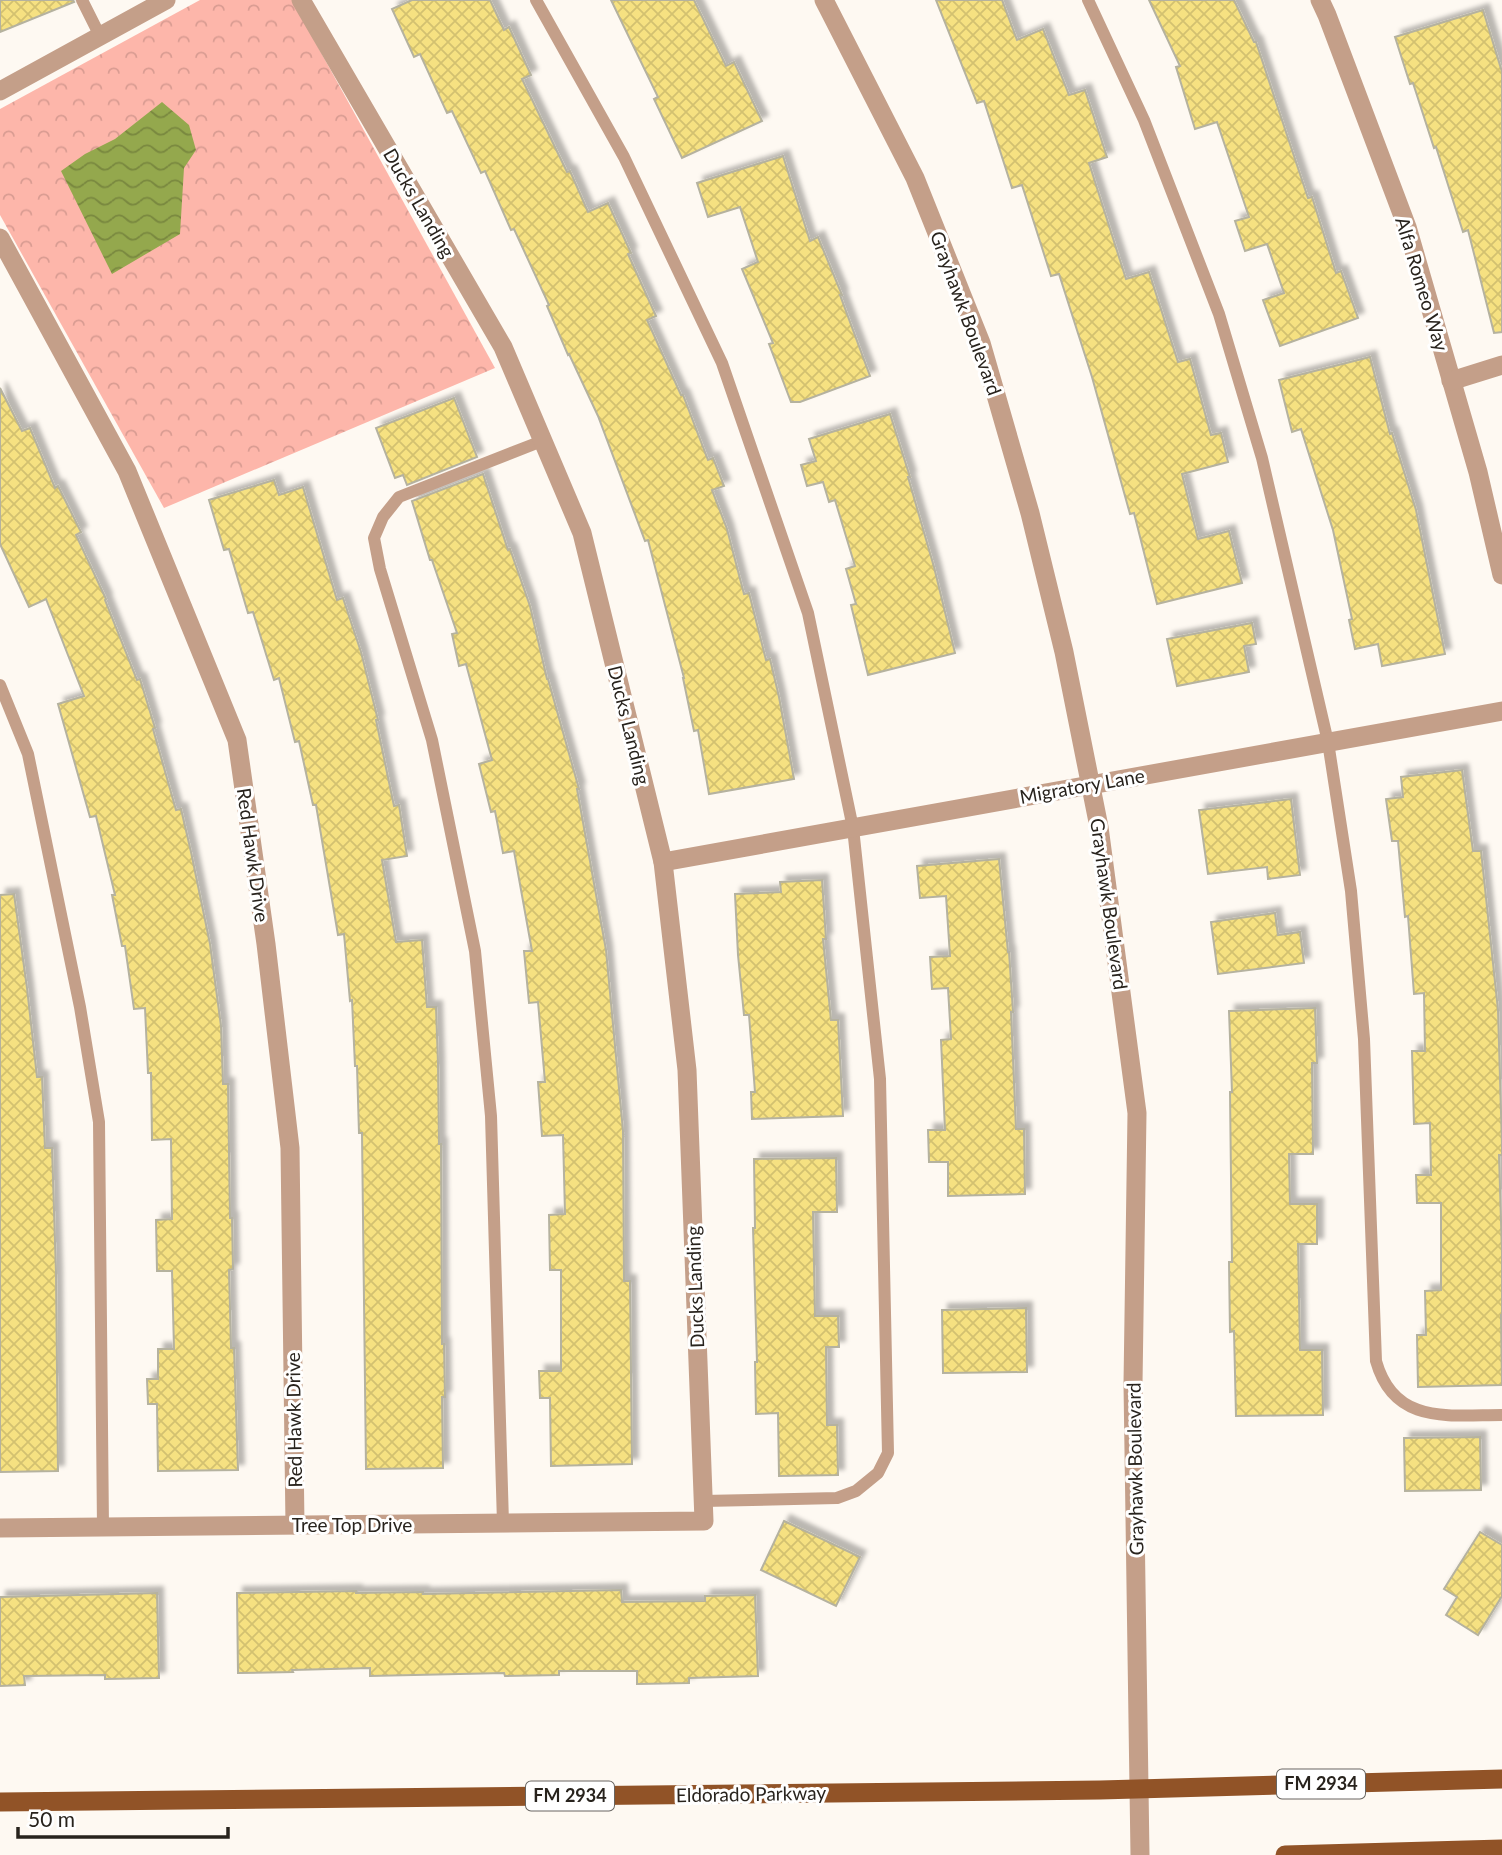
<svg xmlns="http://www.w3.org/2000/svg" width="1502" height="1855" font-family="Lato,sans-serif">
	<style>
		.park { fill: url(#park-crowns) }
		.water { fill: url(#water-waves) }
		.building { fill: url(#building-cross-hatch); stroke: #b5b29f; stroke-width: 2; filter: url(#shadow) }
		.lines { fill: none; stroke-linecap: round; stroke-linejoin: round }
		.service { stroke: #c49f89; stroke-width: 12 }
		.minor { stroke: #c49f89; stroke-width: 19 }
		.tertiary { stroke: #c49f89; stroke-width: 19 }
		.primary { stroke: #915327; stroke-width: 19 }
		.labels { text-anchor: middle; stroke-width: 6; stroke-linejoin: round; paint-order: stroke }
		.shield { fill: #fff; stroke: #686561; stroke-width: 2 }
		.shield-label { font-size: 18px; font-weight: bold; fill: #28231d }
		.street-label { font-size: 19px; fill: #28231d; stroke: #fff }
	</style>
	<defs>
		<pattern id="park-crowns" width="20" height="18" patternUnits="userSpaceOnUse" patternTransform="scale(1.75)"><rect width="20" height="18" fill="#fdb6aa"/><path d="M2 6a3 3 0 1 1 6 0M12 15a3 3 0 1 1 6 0" fill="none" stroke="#d99c92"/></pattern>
		<pattern id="water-waves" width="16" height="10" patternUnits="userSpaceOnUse" patternTransform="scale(1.75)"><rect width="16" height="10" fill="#94a84d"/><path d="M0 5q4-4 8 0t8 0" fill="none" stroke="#79883f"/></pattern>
		<pattern id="building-cross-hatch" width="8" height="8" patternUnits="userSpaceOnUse" patternTransform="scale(1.75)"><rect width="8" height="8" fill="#f6e181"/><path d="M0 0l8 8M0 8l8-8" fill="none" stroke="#d3c16f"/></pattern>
		<filter id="shadow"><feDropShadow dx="6" dy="-6" stdDeviation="2" flood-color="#0004"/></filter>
	</defs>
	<rect width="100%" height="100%" fill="#fef9f2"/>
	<!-- park -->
	<path class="park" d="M 200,0 L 292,0 L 495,368 L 164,508 L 0,215 L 0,109 Z"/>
	<!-- water -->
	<path class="water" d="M 162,102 L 189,125 L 196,150 L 184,168 L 180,234 L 112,274 L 61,171 L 85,154 L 115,139 Z"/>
	<!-- building -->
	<g class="building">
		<path d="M 0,0 L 73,0 L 74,2 L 0,32 Z"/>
		<path d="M 412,0 L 490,0 L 504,30 L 509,27 L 531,75 L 522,79 L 567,172 L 570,171 L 588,212 L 608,203 L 631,253 L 628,254 L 656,316 L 647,320 L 681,395 L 683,395 L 708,460 L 713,458 L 724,486 L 712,490 L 727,529 L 744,594 L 749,593 L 766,660 L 770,659 L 779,697 L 794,779 L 709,794 L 698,730 L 694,731 L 683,678 L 684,678 L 648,540 L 645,541 L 598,416 L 569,354 L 568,355 L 547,306 L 549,305 L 514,229 L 511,230 L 485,171 L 481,173 L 452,111 L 447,113 L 420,54 L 414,57 L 392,9 Z"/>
		<path d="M 611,0 L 694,0 L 726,66 L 734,62 L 762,121 L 682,158 L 654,99 L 658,97 Z"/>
		<path d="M 936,0 L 1002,0 L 1017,40 L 1043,29 L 1069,95 L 1085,90 L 1107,157 L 1089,163 L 1126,279 L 1149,272 L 1178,362 L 1190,359 L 1211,435 L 1221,433 L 1228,462 L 1182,474 L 1198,539 L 1229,531 L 1242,583 L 1157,604 L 1134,513 L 1130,514 L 1092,377 L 1059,274 L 1051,276 L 1022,185 L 1012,188 L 984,101 L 977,103 Z"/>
		<path d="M 1149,0 L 1234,0 L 1254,42 L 1256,42 L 1308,198 L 1312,197 L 1336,273 L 1341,271 L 1358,318 L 1280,346 L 1263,300 L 1284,293 L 1267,244 L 1245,251 L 1235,221 L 1249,217 L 1217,122 L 1195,129 L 1176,67 L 1180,66 Z"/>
		<path d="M 1483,10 L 1502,72 L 1502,332 L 1494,333 L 1468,230 L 1463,232 L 1436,147 L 1434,148 L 1413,83 L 1410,84 L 1395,37 Z"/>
		<path d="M 783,156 L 810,241 L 818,237 L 842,295 L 840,295 L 870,376 L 800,402 L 791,402 L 769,344 L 773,343 L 742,269 L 758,262 L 740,207 L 708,217 L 697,183 Z"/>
		<path d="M 1370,357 L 1390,434 L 1392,433 L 1416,510 L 1445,654 L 1382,666 L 1378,644 L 1355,649 L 1349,620 L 1352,619 L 1333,530 L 1301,429 L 1292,432 L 1279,380 Z"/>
		<path d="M 0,388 L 22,431 L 30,428 L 55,488 L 58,486 L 81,532 L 76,535 L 106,599 L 105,600 L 137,680 L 140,679 L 155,728 L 153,729 L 176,810 L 181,809 L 191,852 L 210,944 L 221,1026 L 223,1084 L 228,1084 L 230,1218 L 232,1218 L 233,1269 L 229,1270 L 231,1348 L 234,1348 L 238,1470 L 158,1471 L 157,1404 L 148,1404 L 147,1379 L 158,1379 L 158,1349 L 174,1349 L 172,1271 L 157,1271 L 156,1220 L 172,1219 L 171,1139 L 152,1140 L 151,1073 L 148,1073 L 145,1008 L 134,1009 L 125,946 L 122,946 L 112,895 L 115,895 L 96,816 L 90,817 L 58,704 L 84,696 L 46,599 L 29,607 L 0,544 Z"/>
		<path d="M 454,398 L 477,457 L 407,485 L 403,475 L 395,478 L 376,428 Z"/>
		<path d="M 890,414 L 910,477 L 908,477 L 934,567 L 955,653 L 868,675 L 851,605 L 856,604 L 846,569 L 855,566 L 835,500 L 829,502 L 823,482 L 807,486 L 801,465 L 816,461 L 809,439 Z"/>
		<path d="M 483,474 L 508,550 L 510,549 L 530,606 L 547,679 L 548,679 L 579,789 L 577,789 L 606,950 L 623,1131 L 624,1281 L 630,1281 L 632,1464 L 551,1466 L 550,1398 L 540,1398 L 539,1371 L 561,1371 L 561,1270 L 550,1270 L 549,1215 L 565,1214 L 563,1135 L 542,1136 L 538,1082 L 545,1082 L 538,1002 L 529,1003 L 524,951 L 532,951 L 514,851 L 503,853 L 495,811 L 491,812 L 479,764 L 492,760 L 466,664 L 459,666 L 452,634 L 457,633 L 432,560 L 430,560 L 412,501 Z"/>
		<path d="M 274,480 L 279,495 L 303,487 L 337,600 L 343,598 L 361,652 L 378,720 L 376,720 L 394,806 L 399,805 L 407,856 L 382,860 L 396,942 L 422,940 L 427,1007 L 436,1007 L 438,1063 L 439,1144 L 441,1144 L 442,1344 L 444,1344 L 445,1397 L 442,1397 L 443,1468 L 366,1469 L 362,1133 L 359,1133 L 357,1066 L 355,1066 L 352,1000 L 350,1001 L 344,934 L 338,935 L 316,805 L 313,805 L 299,741 L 295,742 L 279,678 L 274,680 L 253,612 L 248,613 L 229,549 L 224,550 L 209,500 Z"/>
		<path d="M 1252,623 L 1256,644 L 1244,646 L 1249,672 L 1177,686 L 1167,639 Z"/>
		<path d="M 1462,770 L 1473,851 L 1481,851 L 1498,1010 L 1502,1146 L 1502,1155 L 1499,1155 L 1502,1254 L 1502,1315 L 1501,1315 L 1502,1385 L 1418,1387 L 1417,1335 L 1426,1335 L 1425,1291 L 1441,1290 L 1441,1203 L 1417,1203 L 1416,1175 L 1431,1175 L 1430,1123 L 1414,1124 L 1412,1051 L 1425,1051 L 1424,993 L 1414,994 L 1408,916 L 1405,917 L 1398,841 L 1392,841 L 1386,799 L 1403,797 L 1401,777 Z"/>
		<path d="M 1291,799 L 1300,875 L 1268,879 L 1267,867 L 1208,874 L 1199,810 Z"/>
		<path d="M 999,859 L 1008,952 L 1009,952 L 1013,1012 L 1011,1012 L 1016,1129 L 1024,1129 L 1025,1194 L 948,1196 L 948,1162 L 929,1162 L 928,1130 L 945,1130 L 941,1040 L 951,1039 L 948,988 L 932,989 L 930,957 L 950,956 L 946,896 L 920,898 L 917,866 Z"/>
		<path d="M 822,880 L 826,939 L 823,939 L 831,1020 L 838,1020 L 843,1116 L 752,1119 L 751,1092 L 755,1092 L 749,1015 L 744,1015 L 738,955 L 735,894 L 781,892 L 780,882 Z"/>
		<path d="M 14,894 L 27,988 L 37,1077 L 42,1077 L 45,1148 L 52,1148 L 56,1273 L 58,1471 L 0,1472 L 0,895 Z"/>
		<path d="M 1275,913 L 1278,935 L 1300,932 L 1304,963 L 1218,974 L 1211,922 Z"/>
		<path d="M 1315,1008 L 1317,1063 L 1312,1063 L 1313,1154 L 1289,1154 L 1290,1204 L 1317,1204 L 1317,1244 L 1298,1244 L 1300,1350 L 1322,1350 L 1323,1415 L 1236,1416 L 1234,1331 L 1230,1332 L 1229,1262 L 1232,1262 L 1230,1092 L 1232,1092 L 1229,1011 Z"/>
		<path d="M 836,1158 L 837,1212 L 813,1212 L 815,1316 L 838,1316 L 839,1347 L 826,1347 L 827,1425 L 837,1425 L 838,1475 L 779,1476 L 778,1413 L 756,1414 L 755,1362 L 757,1362 L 753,1228 L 755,1228 L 754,1159 Z"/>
		<path d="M 1026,1308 L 1027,1372 L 943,1373 L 942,1310 Z"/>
		<path d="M 1480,1437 L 1481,1490 L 1405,1491 L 1404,1438 Z"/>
		<path d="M 784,1521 L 860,1557 L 836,1606 L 761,1570 Z"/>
		<path d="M 1480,1532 L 1502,1545 L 1502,1596 L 1478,1635 L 1446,1615 L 1457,1597 L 1444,1589 Z"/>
		<path d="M 621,1590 L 622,1602 L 705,1601 L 705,1596 L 755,1595 L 758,1676 L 689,1678 L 689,1683 L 637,1684 L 637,1671 L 559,1671 L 559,1675 L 505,1676 L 504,1673 L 370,1676 L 370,1668 L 292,1670 L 293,1672 L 238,1673 L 237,1593 L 356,1591 L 356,1593 L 423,1592 L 423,1594 Z"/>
		<path d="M 157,1593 L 159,1678 L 105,1679 L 105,1675 L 24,1676 L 25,1685 L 0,1686 L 0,1597 Z"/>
	</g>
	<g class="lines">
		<!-- service -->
		<g class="service">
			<path d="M 82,0 L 100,36"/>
			<path d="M 536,0 L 624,157 L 722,363 L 808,613 L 853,828 L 880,1079 L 888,1453 L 878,1473 L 856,1491 L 837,1498 L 703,1501"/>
			<path d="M 1088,0 L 1144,120 L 1219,314 L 1262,458 L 1328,742 L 1351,891 L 1364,1039 L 1376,1361 C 1394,1425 1448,1415 1502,1415"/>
			<path d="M 0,685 L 28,754 L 80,1007 L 99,1122 L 103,1527"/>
			<path d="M 503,1523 L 491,1116 L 475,951 L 432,740 L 380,569 L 374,538 L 383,517 L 399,497 L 542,441"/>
		</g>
		<!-- minor -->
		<g class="minor">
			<path d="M 1320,0 L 1327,15 L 1407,227 L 1478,472 L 1502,575"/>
			<path d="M 0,91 L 166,0"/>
			<path d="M 0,238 L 127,471 L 237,740 L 266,944 L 290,1148 L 295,1525"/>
			<path d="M 1451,381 L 1502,365"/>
			<path d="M 663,862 L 1502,711"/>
			<path d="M 0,1528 L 704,1521 L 687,1070 L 663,862 L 582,533 L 503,347 L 301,0"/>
		</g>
		<!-- tertiary -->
		<path class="tertiary" d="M 824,0 L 915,178 L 981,343 L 1030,513 L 1064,652 L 1099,827 L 1137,1113 L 1133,1384 L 1140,1855"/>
		<!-- primary -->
		<g class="primary">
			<path d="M 0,1802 L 1100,1790 L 1502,1779"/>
			<path d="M 1285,1855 L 1502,1849"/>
		</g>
	</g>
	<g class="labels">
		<!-- shield labels -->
		<g class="shield">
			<rect x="1277" y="1769.5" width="88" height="29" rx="5"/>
			<rect x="526" y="1781.5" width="88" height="29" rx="5"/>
		</g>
		<g class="shield-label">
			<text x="1321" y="1790">FM 2934</text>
			<text x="570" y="1802">FM 2934</text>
		</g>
		<!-- street labels -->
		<g class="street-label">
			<text transform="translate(419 203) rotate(60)" y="7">Ducks Landing</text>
			<text transform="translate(1422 284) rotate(73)" y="7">Alfa Romeo Way</text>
			<text transform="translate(966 313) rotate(70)" y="7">Grayhawk Boulevard</text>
			<text transform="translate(629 725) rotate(76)" y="7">Ducks Landing</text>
			<text transform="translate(1082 786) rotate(-10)" y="7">Migratory Lane</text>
			<text transform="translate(253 855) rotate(82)" y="7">Red Hawk Drive</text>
			<text transform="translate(1109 904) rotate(82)" y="7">Grayhawk Boulevard</text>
			<text transform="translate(695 1287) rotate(-92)" y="7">Ducks Landing</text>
			<text transform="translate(294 1420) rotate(-91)" y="7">Red Hawk Drive</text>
			<text transform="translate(1135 1469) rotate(-91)" y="7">Grayhawk Boulevard</text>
			<text x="352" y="1532">Tree Top Drive</text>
			<text transform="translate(751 1794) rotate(-1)" y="7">Eldorado Parkway</text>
		</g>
	</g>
	<!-- scale -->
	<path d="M18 1827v10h210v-10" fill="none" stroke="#28231d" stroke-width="3.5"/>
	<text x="28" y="1827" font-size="21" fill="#28231d" stroke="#ffffff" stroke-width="5" paint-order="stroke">50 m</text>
</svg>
